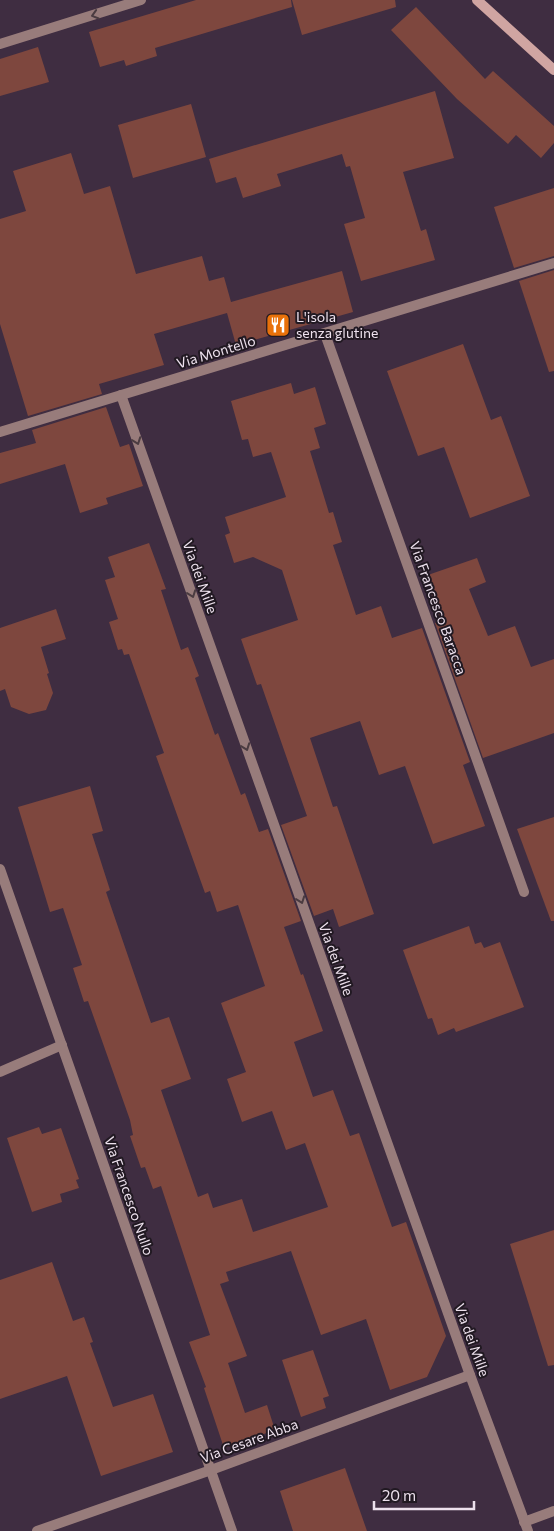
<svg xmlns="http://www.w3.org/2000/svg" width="554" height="1531" font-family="Commissioner,sans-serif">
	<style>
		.building { fill: #7e473e }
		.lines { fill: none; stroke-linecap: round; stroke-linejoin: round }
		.street { stroke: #987c7b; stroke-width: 10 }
		.secondary { stroke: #d0a5a2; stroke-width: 10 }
		.oneway { stroke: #4b3c41 }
		.labels { text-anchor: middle; stroke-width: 4; stroke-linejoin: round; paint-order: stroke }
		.poi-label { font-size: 14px; fill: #ede1ed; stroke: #211922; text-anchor: start }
		.street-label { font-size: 14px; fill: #ede1ed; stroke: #211922 }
	</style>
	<rect width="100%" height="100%" fill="#3f2d41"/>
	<!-- building -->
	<g class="building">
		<path d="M 196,0 L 291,0 L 292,7 L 155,48 L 157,56 L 126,66 L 124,60 L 100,67 L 89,32 Z"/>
		<path d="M 292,0 L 395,0 L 396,7 L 302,35 Z"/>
		<path d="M 416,7 L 485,79 L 493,71 L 554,126 L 554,143 L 541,158 L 516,135 L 508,144 L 457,99 L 391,30 Z"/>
		<path d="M 38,47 L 49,82 L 0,96 L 0,59 Z"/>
		<path d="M 435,91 L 454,158 L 403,172 L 421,231 L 426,229 L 435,260 L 361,281 L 344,224 L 365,218 L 350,166 L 346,167 L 342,154 L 277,174 L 281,186 L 243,198 L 236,177 L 216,183 L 209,159 Z"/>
		<path d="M 191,104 L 206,157 L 133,178 L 118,125 Z"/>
		<path d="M 71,153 L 84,194 L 110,186 L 136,274 L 202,256 L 209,281 L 224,277 L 231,302 L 342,271 L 353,312 L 236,345 L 227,313 L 154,334 L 164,365 L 99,384 L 102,394 L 28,416 L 0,324 L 0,219 L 26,211 L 13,171 Z"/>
		<path d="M 554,188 L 554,256 L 514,268 L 494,207 Z"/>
		<path d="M 554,270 L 554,371 L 549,372 L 519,281 Z"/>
		<path d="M 463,344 L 491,420 L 501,416 L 530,496 L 470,518 L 444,447 L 418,456 L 387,371 Z"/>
		<path d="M 291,383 L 294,394 L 315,387 L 326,424 L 314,428 L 320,448 L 310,451 L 329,513 L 333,512 L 342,542 L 333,545 L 356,615 L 381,606 L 392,638 L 422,628 L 470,762 L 463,765 L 485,826 L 433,844 L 405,766 L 379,775 L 360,721 L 310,738 L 333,807 L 337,806 L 374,914 L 339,927 L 333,909 L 314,916 L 281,825 L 307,816 L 261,684 L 257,685 L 241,639 L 298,620 L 282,570 L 253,557 L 234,563 L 225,535 L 230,533 L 225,517 L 286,497 L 271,452 L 253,457 L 248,439 L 242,440 L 231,401 Z"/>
		<path d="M 106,407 L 120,447 L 129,444 L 143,486 L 106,498 L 108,504 L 80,513 L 65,464 L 0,484 L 0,453 L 36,443 L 32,430 Z"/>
		<path d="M 149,543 L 166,589 L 161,590 L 181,650 L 188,647 L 199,676 L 195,678 L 215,735 L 218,733 L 241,795 L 245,793 L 259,832 L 268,829 L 301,921 L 284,927 L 301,975 L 303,974 L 323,1031 L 294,1042 L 313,1097 L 333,1090 L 350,1136 L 359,1133 L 392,1227 L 406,1222 L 446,1336 L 427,1377 L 390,1390 L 366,1319 L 321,1335 L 291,1251 L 226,1272 L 229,1281 L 220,1284 L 247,1356 L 228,1363 L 245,1413 L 267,1405 L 275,1430 L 224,1448 L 204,1388 L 206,1387 L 189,1342 L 210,1335 L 161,1186 L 153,1189 L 145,1167 L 141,1168 L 130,1136 L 133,1135 L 130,1120 L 88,1001 L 84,1002 L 73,968 L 82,965 L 63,908 L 50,912 L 18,807 L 90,786 L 103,831 L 92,834 L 110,890 L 106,892 L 151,1023 L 169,1017 L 191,1079 L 161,1090 L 198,1197 L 208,1193 L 213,1208 L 242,1199 L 253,1232 L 328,1207 L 305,1143 L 286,1150 L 272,1111 L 242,1122 L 227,1079 L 246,1072 L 221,1003 L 265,986 L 238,905 L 217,912 L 210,891 L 205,893 L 156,756 L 164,753 L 129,654 L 124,655 L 122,649 L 118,650 L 109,622 L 118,619 L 105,580 L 115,577 L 108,557 Z"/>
		<path d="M 477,558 L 486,582 L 469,589 L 488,636 L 515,626 L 531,667 L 554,659 L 554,733 L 483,758 L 435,623 L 441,621 L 425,576 Z"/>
		<path d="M 56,609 L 66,639 L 41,647 L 49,673 L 47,674 L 53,693 L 46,710 L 29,714 L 11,707 L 5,689 L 0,691 L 0,628 Z"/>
		<path d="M 554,817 L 554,921 L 551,921 L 517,829 Z"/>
		<path d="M 469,926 L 475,944 L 481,942 L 484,948 L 500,942 L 524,1007 L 456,1032 L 454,1028 L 438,1035 L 432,1018 L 428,1019 L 403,950 Z"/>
		<path d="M 39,1127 L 42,1134 L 61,1128 L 79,1179 L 76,1180 L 79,1188 L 60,1194 L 62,1202 L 32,1212 L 7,1138 Z"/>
		<path d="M 554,1230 L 554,1365 L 548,1366 L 510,1244 Z"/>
		<path d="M 52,1262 L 73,1321 L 84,1317 L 93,1342 L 90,1343 L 113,1407 L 153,1394 L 173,1452 L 101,1476 L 67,1376 L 0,1399 L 0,1280 Z"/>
		<path d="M 313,1350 L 329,1396 L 323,1398 L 326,1408 L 301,1417 L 282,1360 Z"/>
		<path d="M 345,1468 L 367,1531 L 293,1531 L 280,1491 Z"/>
	</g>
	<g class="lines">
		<!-- street -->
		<g class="street">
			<path d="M 0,44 L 141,0"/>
			<path d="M 325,334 L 524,892"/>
			<path d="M 121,395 L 470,1375 L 528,1531"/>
			<path d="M 0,432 L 554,263"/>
			<path d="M 0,869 L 232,1531"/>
			<path d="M 0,1072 L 62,1045"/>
			<path d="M 524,1522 L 554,1511"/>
			<path d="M 37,1531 L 211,1470 L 470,1375"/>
		</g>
		<!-- secondary -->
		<path class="secondary" d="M 477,0 L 554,70"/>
	</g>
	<!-- one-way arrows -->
	<defs><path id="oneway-chevron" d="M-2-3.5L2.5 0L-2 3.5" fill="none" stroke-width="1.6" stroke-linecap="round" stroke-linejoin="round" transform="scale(1.25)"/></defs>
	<g class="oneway">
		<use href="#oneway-chevron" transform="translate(95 15) rotate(163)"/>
		<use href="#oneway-chevron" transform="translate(137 441) rotate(70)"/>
		<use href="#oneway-chevron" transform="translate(192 594) rotate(70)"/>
		<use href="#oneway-chevron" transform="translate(246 747) rotate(70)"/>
		<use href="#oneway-chevron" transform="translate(301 900) rotate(70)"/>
	</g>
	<!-- icons -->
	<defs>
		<g id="restaurant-square" transform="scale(1.25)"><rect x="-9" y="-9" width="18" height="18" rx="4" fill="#e8710a" stroke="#211922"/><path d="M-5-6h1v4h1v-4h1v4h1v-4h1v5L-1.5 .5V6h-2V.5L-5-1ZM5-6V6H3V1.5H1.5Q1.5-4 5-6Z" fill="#fff"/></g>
	</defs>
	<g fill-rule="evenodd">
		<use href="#restaurant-square" x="278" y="325"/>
	</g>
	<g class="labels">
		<!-- poi labels -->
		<g class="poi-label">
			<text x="296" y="322">L'isola<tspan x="296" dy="16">senza glutine</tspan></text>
		</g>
		<!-- street labels -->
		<g class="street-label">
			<text transform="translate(216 352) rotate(-17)" y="5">Via Montello</text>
			<text transform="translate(200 577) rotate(70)" y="5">Via dei Mille</text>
			<text transform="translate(438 608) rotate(70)" y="5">Via Francesco Baracca</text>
			<text transform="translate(336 959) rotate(70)" y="5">Via dei Mille</text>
			<text transform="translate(129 1196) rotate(71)" y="5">Via Francesco Nullo</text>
			<text transform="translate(472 1340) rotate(70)" y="5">Via dei Mille</text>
			<text transform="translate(249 1441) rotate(-20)" y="5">Via Cesare Abba</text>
		</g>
	</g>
	<!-- scale -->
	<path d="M374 1501v8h100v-8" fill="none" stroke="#ede1ed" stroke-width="2.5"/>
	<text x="382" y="1501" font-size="15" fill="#ede1ed" stroke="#211922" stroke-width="4" paint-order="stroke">20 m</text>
</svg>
